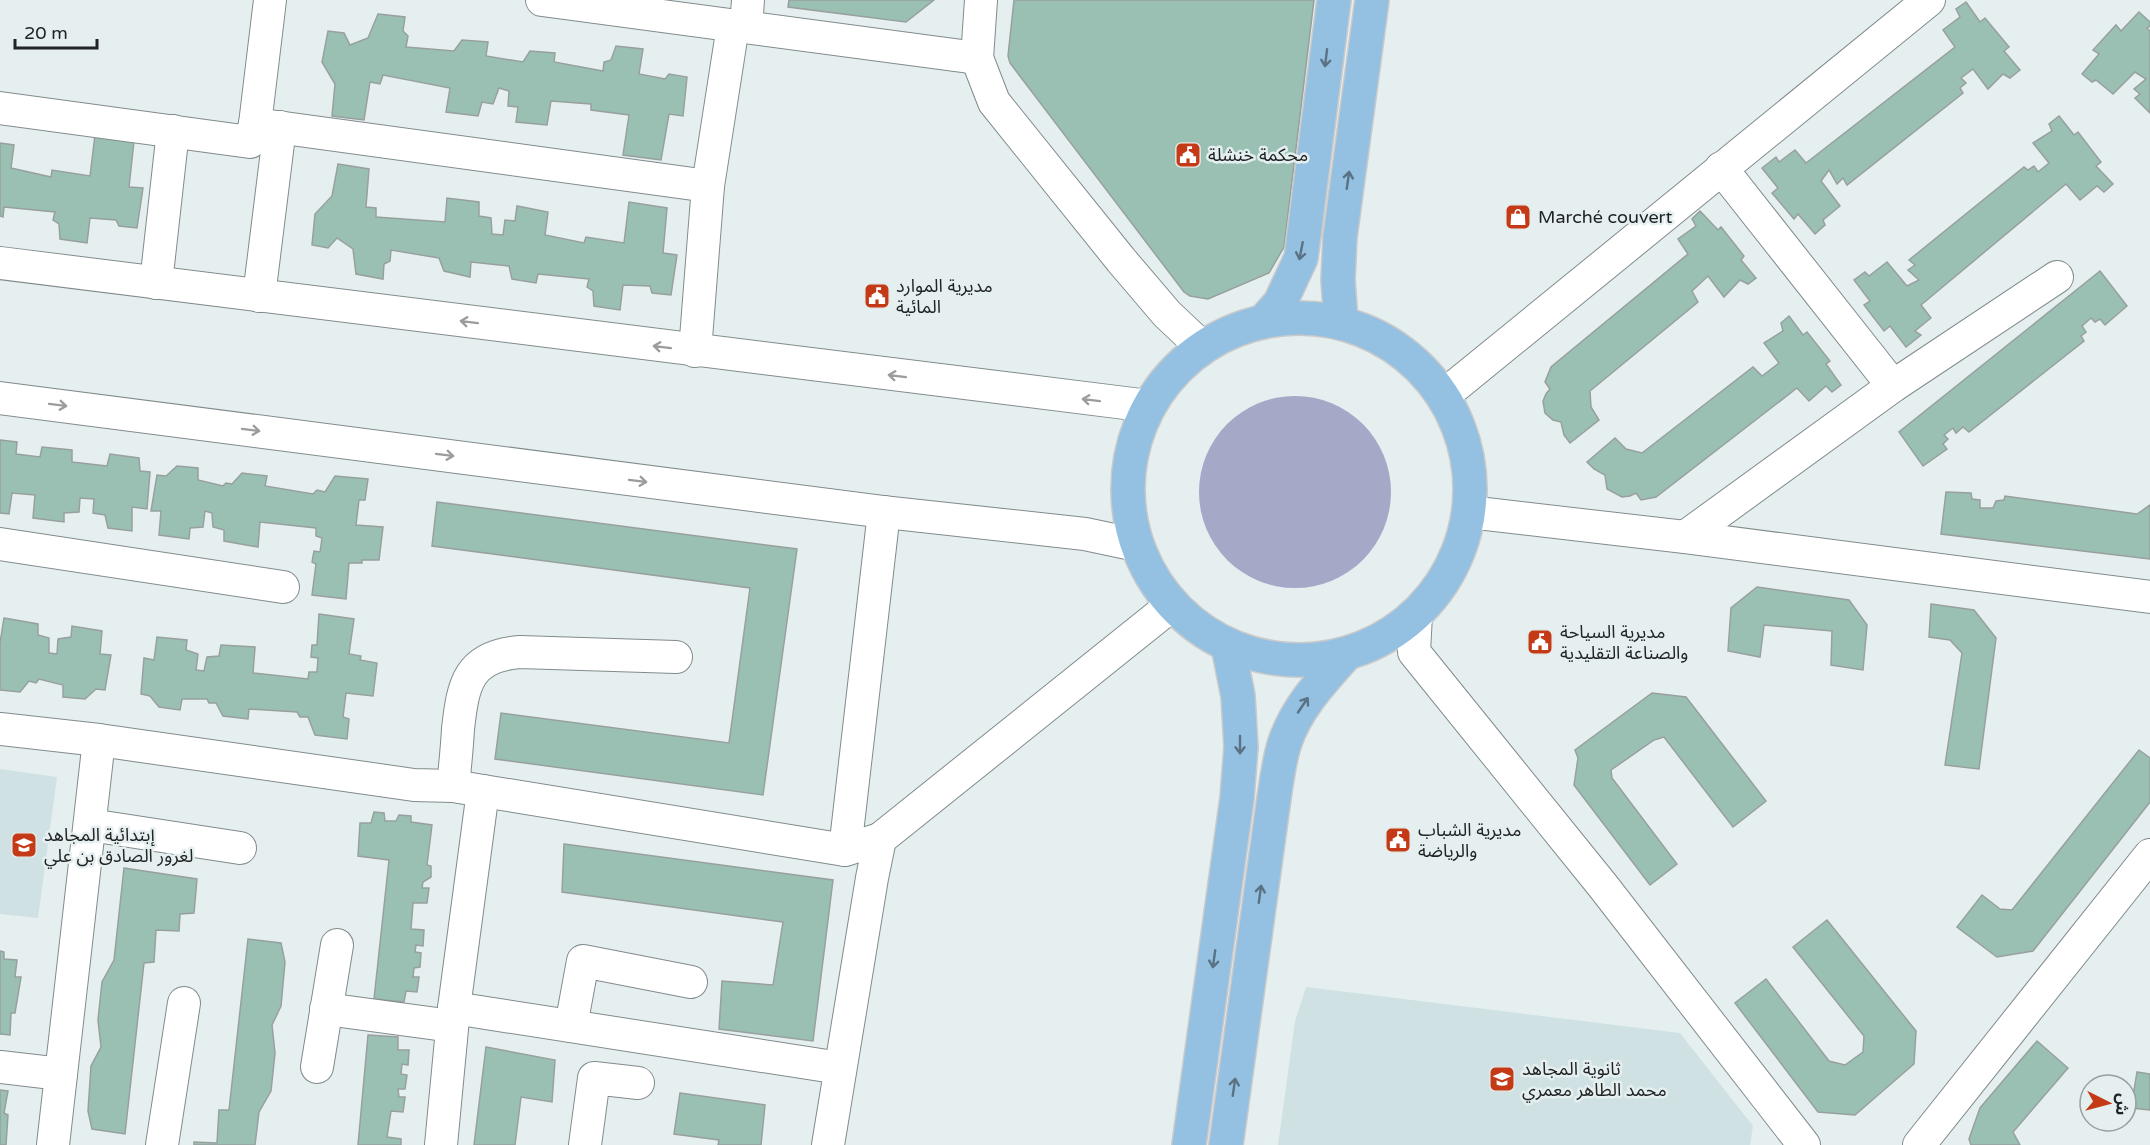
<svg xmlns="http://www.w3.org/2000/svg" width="2150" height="1145" font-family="'Varela Round','Noto Sans Arabic',sans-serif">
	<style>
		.built { fill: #d0e1e4 }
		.water { fill: #a4a9c8 }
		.building { fill: #9ac0b4; stroke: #98a09e; stroke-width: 1.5 }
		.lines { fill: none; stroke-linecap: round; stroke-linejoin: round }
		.minor-casing { stroke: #828b8c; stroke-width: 34 }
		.major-casing { stroke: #cacacb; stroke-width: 36 }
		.minor { stroke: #fff; stroke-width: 32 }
		.major { stroke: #94c0e1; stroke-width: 33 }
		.oneway { stroke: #5a7283 }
		.oneway2 { stroke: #9b9c9d }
		.labels { text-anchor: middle; stroke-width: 5; stroke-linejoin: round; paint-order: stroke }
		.poi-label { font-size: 18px; fill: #212425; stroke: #e5eff0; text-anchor: start }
	</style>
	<rect width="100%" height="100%" fill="#e5eff0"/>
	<!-- built -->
	<g class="built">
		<path d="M 0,769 L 57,777 L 38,918 L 0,914 Z"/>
		<path d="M 1306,987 L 1680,1033 L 1753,1126 L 1750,1145 L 1278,1145 L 1295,1021 Z"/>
	</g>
	<!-- water -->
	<circle class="water" cx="1295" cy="492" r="96"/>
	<!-- building -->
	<g class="building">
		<path d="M 789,0 L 934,0 L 906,22 L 788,7 Z"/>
		<path d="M 1014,0 L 1314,0 L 1284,247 L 1269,273 L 1208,299 L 1190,296 L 1184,292 L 1010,63 L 1008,56 Z"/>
		<path d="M 1966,2 L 1980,22 L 1985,18 L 2009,47 L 2004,51 L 2020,70 L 2010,78 L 2003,74 L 1988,89 L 1973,69 L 1961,78 L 1966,83 L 1960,88 L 1963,93 L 1847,185 L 1843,178 L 1837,184 L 1829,170 L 1821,181 L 1840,206 L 1823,220 L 1825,225 L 1815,234 L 1798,214 L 1794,219 L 1772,193 L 1778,188 L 1762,168 L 1776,157 L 1779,162 L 1795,150 L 1806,163 L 1955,47 L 1943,30 L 1960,17 L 1956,9 Z"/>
		<path d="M 2139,12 L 2150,22 L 2150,26 L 2147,28 L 2150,31 L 2150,113 L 2135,98 L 2140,94 L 2134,89 L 2146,79 L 2135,72 L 2113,94 L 2096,80 L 2092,82 L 2082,74 L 2099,54 L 2093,50 L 2116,25 L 2121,31 Z"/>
		<path d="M 378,14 L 405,17 L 403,31 L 408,36 L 406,47 L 454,51 L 462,40 L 488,42 L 486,56 L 523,62 L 530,51 L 555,53 L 554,62 L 603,71 L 604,62 L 611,60 L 616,46 L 643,49 L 639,74 L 665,79 L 669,74 L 687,77 L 683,116 L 669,114 L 661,160 L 623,155 L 629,115 L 591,110 L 591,104 L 551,101 L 547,125 L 516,122 L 518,107 L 508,106 L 509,91 L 499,88 L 493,104 L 482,102 L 478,116 L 446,112 L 450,88 L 383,75 L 380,84 L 370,82 L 364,120 L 332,116 L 335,84 L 322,62 L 328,31 L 344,33 L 350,45 L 368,38 Z"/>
		<path d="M 2059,116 L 2074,135 L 2078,132 L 2101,162 L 2096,166 L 2113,184 L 2104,192 L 2097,186 L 2080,200 L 2066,184 L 1921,305 L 1931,318 L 1915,331 L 1921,335 L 1906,347 L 1890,326 L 1884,331 L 1864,305 L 1870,301 L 1854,280 L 1865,272 L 1869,276 L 1887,262 L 1907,286 L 1919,280 L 1908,270 L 1915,265 L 1909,260 L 2024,167 L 2028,170 L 2034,166 L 2038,172 L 2049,163 L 2033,143 L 2052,131 L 2049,124 Z"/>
		<path d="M 95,135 L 134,141 L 129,187 L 143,188 L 137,228 L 119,226 L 116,220 L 90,218 L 87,243 L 60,239 L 59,224 L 53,220 L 55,212 L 4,207 L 3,217 L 0,216 L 0,143 L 14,145 L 11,168 L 51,177 L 52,170 L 90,176 Z"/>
		<path d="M 338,164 L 369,169 L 366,207 L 376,208 L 376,217 L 445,222 L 447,198 L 479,202 L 479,216 L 491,218 L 492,234 L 503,235 L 505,220 L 515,221 L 517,206 L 548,212 L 545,235 L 584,243 L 586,237 L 624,243 L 629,202 L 667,208 L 663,253 L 677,255 L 671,295 L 652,293 L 650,286 L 623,285 L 620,310 L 594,306 L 593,291 L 587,287 L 589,279 L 538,274 L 536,283 L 512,279 L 509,266 L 471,262 L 470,277 L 444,271 L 439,258 L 391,250 L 390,261 L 384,264 L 383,279 L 356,274 L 353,249 L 337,238 L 328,248 L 312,245 L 315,214 L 332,196 Z"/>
		<path d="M 1700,211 L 1718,230 L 1721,227 L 1744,256 L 1741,260 L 1756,278 L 1748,284 L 1740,280 L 1724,297 L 1708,276 L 1692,291 L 1698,302 L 1590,391 L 1591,407 L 1599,420 L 1570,443 L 1564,435 L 1561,422 L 1553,420 L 1545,413 L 1543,401 L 1546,394 L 1550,389 L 1545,382 L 1551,367 L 1688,254 L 1678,239 L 1696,226 L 1692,219 Z"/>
		<path d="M 2100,271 L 2127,306 L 2105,325 L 2100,319 L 2095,322 L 2091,318 L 2082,326 L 2086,332 L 2081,336 L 2084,341 L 1969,432 L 1963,427 L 1956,433 L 1953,428 L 1944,435 L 1948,439 L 1943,444 L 1947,449 L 1923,466 L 1899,432 Z"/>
		<path d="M 1789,316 L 1803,335 L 1807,332 L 1830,361 L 1826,364 L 1841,385 L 1832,392 L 1826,386 L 1809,401 L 1797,388 L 1656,497 L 1641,500 L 1636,493 L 1630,496 L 1622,497 L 1607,489 L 1605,475 L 1594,469 L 1587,462 L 1615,438 L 1626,449 L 1642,453 L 1753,367 L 1762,376 L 1779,363 L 1764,343 L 1783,331 L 1781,323 Z"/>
		<path d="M 0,440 L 17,442 L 16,454 L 40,457 L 42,447 L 72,450 L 72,462 L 107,466 L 110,454 L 139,458 L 140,471 L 150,472 L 147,509 L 132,507 L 132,531 L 108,528 L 105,515 L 93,513 L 94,499 L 80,498 L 79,512 L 64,513 L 64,522 L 33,518 L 35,495 L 12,493 L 9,514 L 0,513 Z"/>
		<path d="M 177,466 L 198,468 L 198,480 L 223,486 L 226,483 L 232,484 L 242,473 L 267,476 L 265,486 L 313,494 L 317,490 L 325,492 L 335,476 L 368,479 L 365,500 L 359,500 L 356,525 L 383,527 L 379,560 L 362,560 L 362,563 L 349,563 L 346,599 L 312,595 L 316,564 L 312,562 L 314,551 L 320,552 L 322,538 L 316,536 L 316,528 L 260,522 L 258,547 L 224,541 L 224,530 L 213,527 L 212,513 L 205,511 L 203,527 L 190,528 L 189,539 L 159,535 L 161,511 L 151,511 L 157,475 L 166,476 Z"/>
		<path d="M 1946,492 L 1971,493 L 1972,499 L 1980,500 L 1980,508 L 1993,508 L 1996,501 L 2004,500 L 2005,496 L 2137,514 L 2150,505 L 2150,559 L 1941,534 Z"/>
		<path d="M 437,502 L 797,549 L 763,795 L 495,759 L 501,713 L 729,743 L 750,588 L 432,546 Z"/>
		<path d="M 1757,587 L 1849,600 L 1867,625 L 1863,670 L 1831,665 L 1832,631 L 1764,625 L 1760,657 L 1728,651 L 1731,608 Z"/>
		<path d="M 1931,604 L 1974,610 L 1996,638 L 1979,769 L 1945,765 L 1962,653 L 1950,640 L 1929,637 Z"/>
		<path d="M 319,614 L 354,619 L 349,654 L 361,656 L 360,660 L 377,663 L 373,696 L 346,693 L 343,717 L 349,719 L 347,739 L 315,735 L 308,717 L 300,717 L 297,712 L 249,709 L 248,719 L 223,716 L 216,703 L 209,703 L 207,699 L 182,699 L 180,710 L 159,707 L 150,696 L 141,694 L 144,658 L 154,660 L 157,637 L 187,640 L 186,650 L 198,654 L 196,670 L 204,671 L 207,657 L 219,656 L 221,645 L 255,647 L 253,673 L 308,679 L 309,672 L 317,672 L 318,658 L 311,657 L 312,645 L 317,645 Z"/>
		<path d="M 4,618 L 38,624 L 38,635 L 49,638 L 49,653 L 57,654 L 58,639 L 71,637 L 72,626 L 102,631 L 100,654 L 111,655 L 105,690 L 96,689 L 85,699 L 63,697 L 63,685 L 39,679 L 36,683 L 29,681 L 20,692 L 0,690 L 0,643 Z"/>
		<path d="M 1652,693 L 1686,697 L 1766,801 L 1733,827 L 1664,737 L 1654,740 L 1611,770 L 1612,778 L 1677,864 L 1650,885 L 1574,785 L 1578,758 L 1575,750 Z"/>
		<path d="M 2139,750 L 2150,758 L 2150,802 L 2033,951 L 1997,957 L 1957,927 L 1982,895 L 2000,909 L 2012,910 Z"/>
		<path d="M 374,812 L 384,813 L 385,821 L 396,821 L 399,815 L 411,816 L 411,822 L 432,825 L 427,865 L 431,866 L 431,877 L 423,882 L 422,888 L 429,888 L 427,903 L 413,903 L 411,929 L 424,930 L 423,946 L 416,945 L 415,952 L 421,953 L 420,967 L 414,968 L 413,977 L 419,977 L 417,992 L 406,991 L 404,1002 L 374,999 L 389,860 L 358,856 L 360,823 L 371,823 Z"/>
		<path d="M 564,844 L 833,880 L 813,1041 L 719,1029 L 722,981 L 773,985 L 783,922 L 562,892 Z"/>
		<path d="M 124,868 L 197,879 L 194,913 L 180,914 L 179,931 L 156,930 L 154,962 L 144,963 L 125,1134 L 92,1129 L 88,1111 L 91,1066 L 101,1047 L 98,1020 L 102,982 L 114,960 Z"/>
		<path d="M 1827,920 L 1916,1031 L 1914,1064 L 1855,1115 L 1818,1112 L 1735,1003 L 1766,979 L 1829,1061 L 1845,1065 L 1863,1052 L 1864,1036 L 1793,947 Z"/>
		<path d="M 248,939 L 281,943 L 285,962 L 281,1006 L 272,1025 L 275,1053 L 271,1091 L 259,1112 L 255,1145 L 194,1145 L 194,1142 L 217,1143 L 219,1110 L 229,1110 Z"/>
		<path d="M 0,951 L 4,952 L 4,959 L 17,960 L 15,977 L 21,977 L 15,1013 L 11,1013 L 10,1035 L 0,1034 Z"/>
		<path d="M 368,1035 L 398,1037 L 398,1050 L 409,1050 L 408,1065 L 402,1064 L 401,1074 L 407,1075 L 405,1089 L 398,1089 L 399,1097 L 405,1097 L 403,1112 L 391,1111 L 387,1137 L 401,1139 L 401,1145 L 358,1145 Z"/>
		<path d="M 2037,1041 L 2068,1068 L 2013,1132 L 2020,1145 L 1971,1145 L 1969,1139 L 1980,1108 Z"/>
		<path d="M 486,1047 L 555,1060 L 552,1102 L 521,1097 L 515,1145 L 474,1145 Z"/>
		<path d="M 2137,1072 L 2150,1074 L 2150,1110 L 2131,1108 Z"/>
		<path d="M 0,1090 L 8,1091 L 4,1113 L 8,1115 L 6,1145 L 0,1145 Z"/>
		<path d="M 680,1093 L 765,1105 L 761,1145 L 718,1145 L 719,1140 L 674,1134 Z"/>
	</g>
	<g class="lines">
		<!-- minor casing -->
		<g class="minor-casing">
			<g id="minor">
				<path d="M 270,0 L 255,124 L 708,186"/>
				<path d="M 542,0 L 977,58"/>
				<path d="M 981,0 L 977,58 L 994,102 L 1121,260 L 1167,314 L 1202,347"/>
				<path d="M 746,27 L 748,0"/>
				<path d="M 0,108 L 250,142 L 255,124"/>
				<path d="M 1721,168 L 1893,386"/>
				<path d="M 0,263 L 1149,406"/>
				<path d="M 156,283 L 173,131"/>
				<path d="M 259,296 L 280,127"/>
				<path d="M 695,351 L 708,186 L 733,26"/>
				<path d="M 1443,396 L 1929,0"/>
				<path d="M 0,398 L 884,512 L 1085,534 L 1137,545"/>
				<path d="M 1469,512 L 1685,537 L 2150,597"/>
				<path d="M 1685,537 L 1893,386 L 2057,277"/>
				<path d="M 0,544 L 283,587"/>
				<path d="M 1416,615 L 1414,652 L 1603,886 L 1804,1145"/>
				<path d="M 0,729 L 99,740 L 414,785 L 453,786 L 483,791 L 454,1008 L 441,1145"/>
				<path d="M 453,786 C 455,767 457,748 458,729 C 463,684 468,656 520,652 L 676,657"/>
				<path d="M 483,791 L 845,850"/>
				<path d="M 90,825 L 240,848"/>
				<path d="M 880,839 L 1172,605"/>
				<path d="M 454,1008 L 840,1068"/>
				<path d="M 326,1009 L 452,1026"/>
				<path d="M 571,1026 L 583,961 L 691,982"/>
				<path d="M 0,1067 L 61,1074"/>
				<path d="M 317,1067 L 337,945"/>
				<path d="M 53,1145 L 99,740"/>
				<path d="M 162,1145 L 184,1003"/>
				<path d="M 585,1145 L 594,1078 L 638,1083"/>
				<path d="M 828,1145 L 872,878 L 880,839 L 845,850 L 884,512"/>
				<path d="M 1919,1145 L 2150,855"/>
			</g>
		</g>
		<!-- major casing -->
		<g class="major-casing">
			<g id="major">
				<circle cx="1299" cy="489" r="171"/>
				<path d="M 1265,320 L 1280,303 L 1301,258 L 1334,0"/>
				<path d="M 1341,322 L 1338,280 L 1340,237 L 1372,0"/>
				<path d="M 1189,1145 L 1237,798 L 1241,747 L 1238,696 L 1228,646"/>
				<path d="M 1226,1145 L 1274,798 C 1277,779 1279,760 1285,742 C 1297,707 1322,681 1346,654"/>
			</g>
		</g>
		<!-- minor -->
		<use href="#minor" class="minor"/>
		<!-- major -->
		<use href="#major" class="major"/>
	</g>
	<!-- one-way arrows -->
	<defs><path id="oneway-shaft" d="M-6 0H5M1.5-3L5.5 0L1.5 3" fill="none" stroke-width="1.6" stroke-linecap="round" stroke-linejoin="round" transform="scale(1.5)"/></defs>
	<g class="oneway">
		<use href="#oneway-shaft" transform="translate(1326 58) rotate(97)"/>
		<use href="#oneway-shaft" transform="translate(1348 180) rotate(-82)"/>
		<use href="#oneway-shaft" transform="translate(1301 251) rotate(101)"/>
		<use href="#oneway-shaft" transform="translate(1303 705) rotate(-56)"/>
		<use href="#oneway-shaft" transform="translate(1240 745) rotate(90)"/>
		<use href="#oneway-shaft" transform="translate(1260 894) rotate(-82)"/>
		<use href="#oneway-shaft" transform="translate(1214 959) rotate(98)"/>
		<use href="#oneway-shaft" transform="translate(1234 1087) rotate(-82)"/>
	</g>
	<g class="oneway2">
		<use href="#oneway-shaft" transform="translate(469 322) rotate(-173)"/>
		<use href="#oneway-shaft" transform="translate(662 347) rotate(-173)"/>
		<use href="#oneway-shaft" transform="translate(897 376) rotate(-173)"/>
		<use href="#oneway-shaft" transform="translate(1091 400) rotate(-173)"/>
		<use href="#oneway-shaft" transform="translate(58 405) rotate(7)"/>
		<use href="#oneway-shaft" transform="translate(251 430) rotate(7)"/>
		<use href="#oneway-shaft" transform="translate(445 455) rotate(7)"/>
		<use href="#oneway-shaft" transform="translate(638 481) rotate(7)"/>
	</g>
	<!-- icons -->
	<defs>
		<g id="civic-square" transform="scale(1.35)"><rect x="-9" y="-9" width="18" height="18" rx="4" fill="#c43a17" stroke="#e5eff0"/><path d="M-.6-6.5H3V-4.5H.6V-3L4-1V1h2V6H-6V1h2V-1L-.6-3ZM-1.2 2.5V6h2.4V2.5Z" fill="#fff"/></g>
		<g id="shop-square" transform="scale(1.35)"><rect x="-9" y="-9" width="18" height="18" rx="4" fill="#c43a17" stroke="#e5eff0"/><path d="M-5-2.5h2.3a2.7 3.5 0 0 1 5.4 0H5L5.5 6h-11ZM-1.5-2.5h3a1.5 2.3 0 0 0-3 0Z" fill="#fff"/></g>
		<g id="school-square" transform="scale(1.35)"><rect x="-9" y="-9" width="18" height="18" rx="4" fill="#c43a17" stroke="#e5eff0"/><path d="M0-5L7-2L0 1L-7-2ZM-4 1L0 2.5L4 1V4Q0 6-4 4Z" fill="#fff"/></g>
	</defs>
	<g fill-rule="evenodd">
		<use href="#civic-square" x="1188" y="155"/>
		<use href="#shop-square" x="1518" y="217"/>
		<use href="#civic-square" x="877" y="296"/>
		<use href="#civic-square" x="1540" y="642"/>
		<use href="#civic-square" x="1398" y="840"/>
		<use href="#school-square" x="24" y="845"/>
		<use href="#school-square" x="1502" y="1079"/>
	</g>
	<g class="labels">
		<!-- poi labels -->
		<g class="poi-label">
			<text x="1208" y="161">محكمة خنشلة</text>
			<text x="1538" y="223">Marché couvert</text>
			<text x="896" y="292">مديرية الموارد<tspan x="896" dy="21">المائية</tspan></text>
			<text x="1560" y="638">مديرية السياحة<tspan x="1560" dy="21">والصناعة التقليدية</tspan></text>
			<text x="1418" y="836">مديرية الشباب<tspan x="1418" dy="21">والرياضة</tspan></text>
			<text x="44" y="841">إبتدائية المجاهد<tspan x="44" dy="21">لغرور الصادق بن علي</tspan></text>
			<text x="1522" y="1075">ثانوية المجاهد<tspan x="1522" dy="21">محمد الطاهر معمري</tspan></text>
		</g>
	</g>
	<!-- north arrow -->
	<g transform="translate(2108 1103) rotate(96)"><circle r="28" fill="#e5eff0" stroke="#979e9f" stroke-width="1.5"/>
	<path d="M0-4.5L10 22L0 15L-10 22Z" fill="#c43a17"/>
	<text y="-9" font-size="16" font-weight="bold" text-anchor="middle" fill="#212425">ش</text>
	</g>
	<!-- scale -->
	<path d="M15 39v9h82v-9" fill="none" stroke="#212425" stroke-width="3"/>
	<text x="24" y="39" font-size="18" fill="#212425" stroke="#e5eff0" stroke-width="4.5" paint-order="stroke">20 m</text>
</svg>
